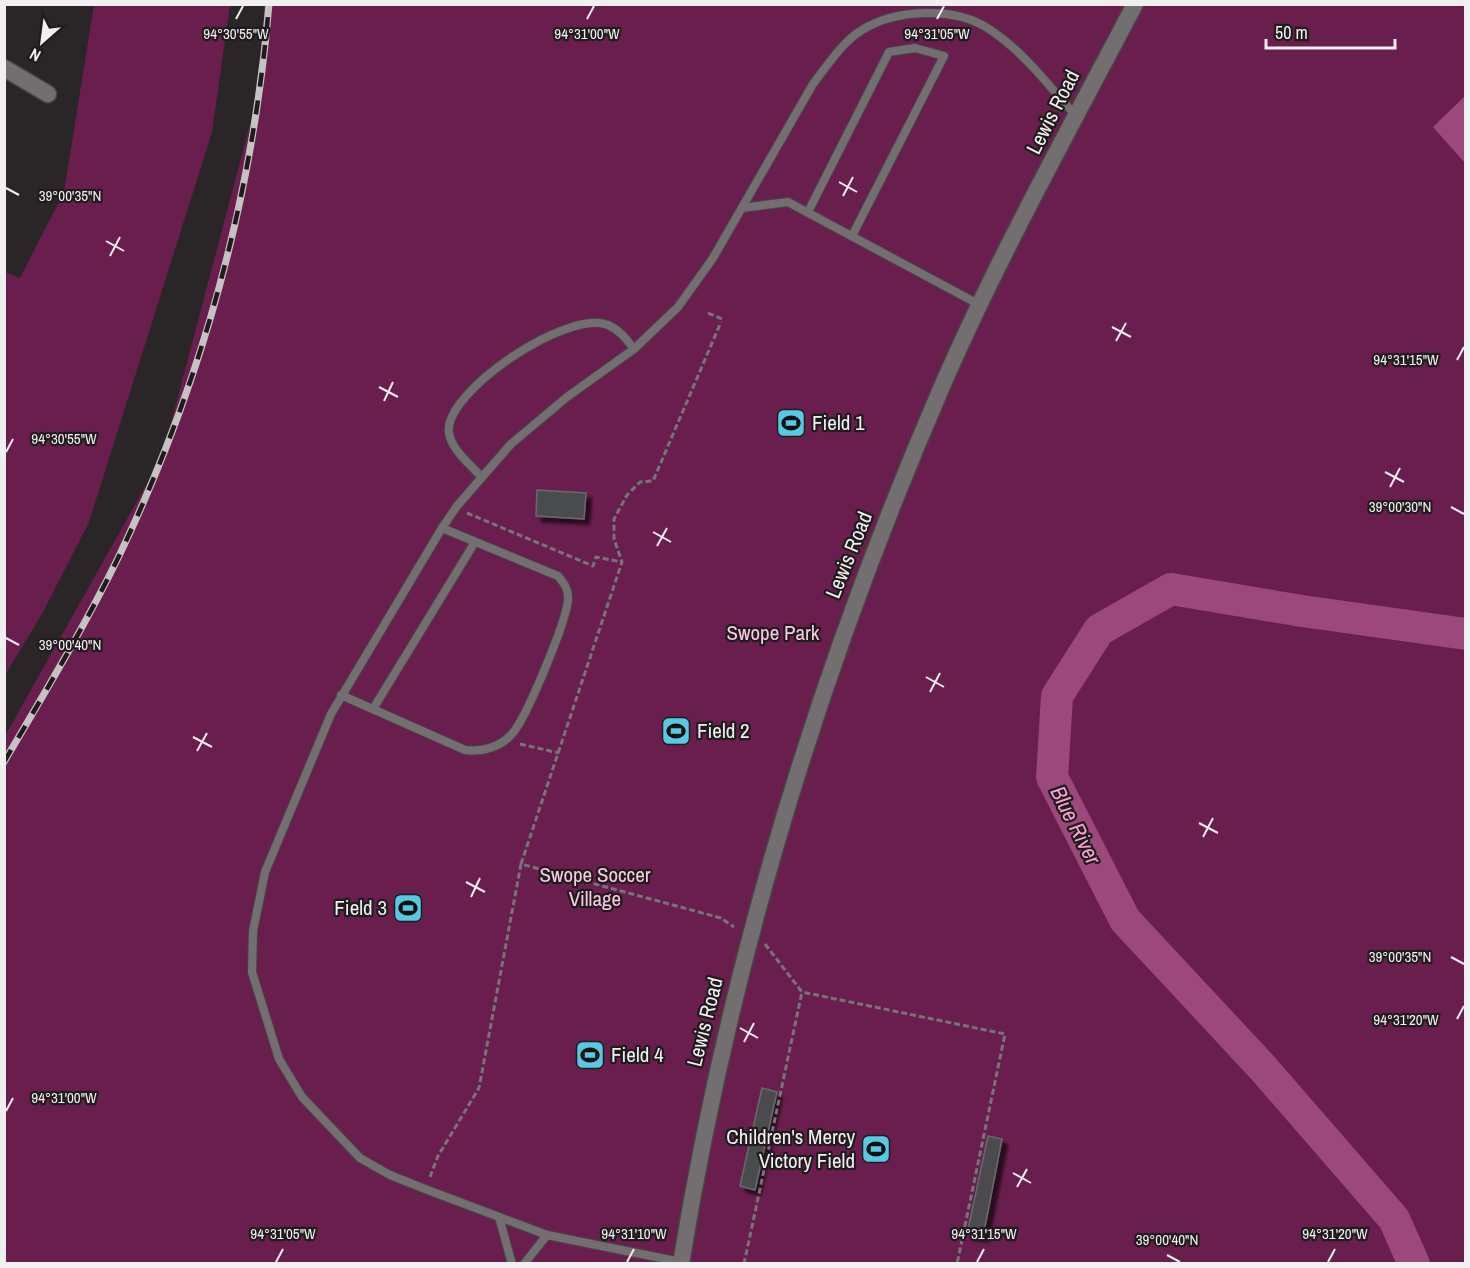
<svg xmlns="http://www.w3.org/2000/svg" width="1470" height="1268" font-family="'Archivo Narrow',sans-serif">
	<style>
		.green { fill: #6a1e4e }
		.water { fill: #9d487c }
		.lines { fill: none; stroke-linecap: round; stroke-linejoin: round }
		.river { stroke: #9d487c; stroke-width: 32 }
		.building { fill: #484c4e; stroke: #666b6d; stroke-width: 1.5; filter: url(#shadow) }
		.service-casing { stroke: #484547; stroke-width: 10 }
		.minor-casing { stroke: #484547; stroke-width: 19 }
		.path { stroke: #777476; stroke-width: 3; stroke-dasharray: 6 3; stroke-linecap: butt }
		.service { stroke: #736f71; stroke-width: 8 }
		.minor { stroke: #736f71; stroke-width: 16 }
		.rail-casing { stroke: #c5c2c4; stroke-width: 7 }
		.rail { stroke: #201c1e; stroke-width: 4.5; stroke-dasharray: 14; stroke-linecap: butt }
		.ticks { fill: none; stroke: #f2eff1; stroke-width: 2 }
		.labels { text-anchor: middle; stroke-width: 4.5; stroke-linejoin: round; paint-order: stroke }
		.street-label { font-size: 21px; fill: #f2eff1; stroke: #201c1e }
		.poi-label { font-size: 21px; fill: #f2eff1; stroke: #201c1e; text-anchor: start }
		.park-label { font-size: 21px; fill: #fac9e3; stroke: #201c1e }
		.water-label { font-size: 22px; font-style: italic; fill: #fca0d4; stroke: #201c1e }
		.ticks-label { font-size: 15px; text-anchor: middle; fill: #f2eff1; stroke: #201c1e; stroke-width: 4.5; stroke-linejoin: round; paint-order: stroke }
	</style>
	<defs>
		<filter id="shadow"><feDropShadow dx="5.5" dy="5.5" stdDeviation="1.5" flood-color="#0009"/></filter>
	</defs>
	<rect width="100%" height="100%" fill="#2a2628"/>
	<!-- green -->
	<g class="green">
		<path d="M 94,5 L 230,5 L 212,132 L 89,522 L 42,614 L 5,675 L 5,272 L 20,278 L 64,192 Z"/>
		<path d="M 264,5 L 1465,5 L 1465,1263 L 5,1264 L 5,736 L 162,457 L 263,75 Z"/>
	</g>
	<!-- water -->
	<path class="water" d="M 1465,96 L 1465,163 L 1433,127 Z"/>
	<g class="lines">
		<!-- river -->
		<path class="river" d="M 1414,1264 L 1394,1219 L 1262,1067 L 1125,920 L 1052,777 L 1057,696 L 1099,630 L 1171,589 L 1302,611 L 1466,634"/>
	</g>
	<!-- building -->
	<g class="building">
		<path d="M 537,490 L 586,493 L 584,519 L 536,516 Z"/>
		<path d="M 762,1088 L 777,1092 L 755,1190 L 740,1186 Z"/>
		<path d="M 988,1136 L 1002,1139 L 983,1237 L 967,1234 Z"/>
	</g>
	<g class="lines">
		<!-- service casing -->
		<g class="service-casing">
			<g id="service">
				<path d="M 742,208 L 788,202 L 980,305"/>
				<path d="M 808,212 L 889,52 L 915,48 L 944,56 L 852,236"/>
				<path d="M 482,477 C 471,466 451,449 449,433 C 443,392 569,308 608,325 C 620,330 627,340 634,349"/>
				<path d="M 341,695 L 465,750 C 481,752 499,748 511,735 C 526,720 566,622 568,600 C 569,590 564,583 558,576 L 442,528"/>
				<path d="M 373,709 L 475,542"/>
				<path d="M 499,1217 L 512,1264"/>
				<path d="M 681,1262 L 547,1235 L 425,1189 L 390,1175 L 360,1158 L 302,1097 L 279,1059 L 252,972 L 253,931 L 265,872 L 331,714 L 442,528 L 457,506 L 511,444 L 567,397 L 634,349 L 678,307 L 713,258 L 813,84 C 827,66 842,42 862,30 C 896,9 954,6 989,29 C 1023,51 1049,86 1076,116"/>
				<path d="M 524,1264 L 547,1235"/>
			</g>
		</g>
		<!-- minor casing -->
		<g class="minor-casing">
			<g id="minor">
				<path d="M 4,68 L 48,94"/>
				<path d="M 681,1264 C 730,962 819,671 940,391 C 997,259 1068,132 1135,4"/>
			</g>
		</g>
		<!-- path -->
		<g class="path">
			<path d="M 708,313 L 722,319"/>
			<path d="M 467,513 L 593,566 L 596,557 L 622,562"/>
			<path d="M 520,744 L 559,753"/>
			<path d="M 521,864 L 622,562 L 614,539 L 614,519 L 627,495 L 640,482 L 653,481 L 721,322"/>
			<path d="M 765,944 L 802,992 L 1005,1034 L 957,1264"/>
			<path d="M 430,1177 L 438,1156 L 479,1088 L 521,864 L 721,918 L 734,927"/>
			<path d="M 744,1264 L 802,992"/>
		</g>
		<!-- service -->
		<use href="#service" class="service"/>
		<!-- minor -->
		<use href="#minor" class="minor"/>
		<!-- rail casing -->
		<g class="rail-casing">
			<path id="rail" d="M 4,762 C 44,694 85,626 119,556 C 202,382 253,196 269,4"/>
		</g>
		<!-- rail -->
		<use href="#rail" class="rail"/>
	</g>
	<!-- ticks -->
	<path class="ticks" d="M 236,19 L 243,6M 587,19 L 594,6M 937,19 L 944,6M 839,182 L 857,192M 6,188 L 19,195M 843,196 L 853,177M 106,241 L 124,251M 110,256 L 120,237M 1112,327 L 1131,337M 1116,341 L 1126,323M 1457,360 L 1464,347M 379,387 L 398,397M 384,401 L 393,382M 6,452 L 13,439M 1385,472 L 1404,482M 1390,487 L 1400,468M 1451,507 L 1464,514M 653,532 L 671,542M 657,546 L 667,528M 6,638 L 19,645M 926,677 L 944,687M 930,692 L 940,673M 193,737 L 212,747M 197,751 L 207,733M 1199,823 L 1218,833M 1203,837 L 1213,818M 466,882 L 485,892M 471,897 L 480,878M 1451,957 L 1464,964M 1457,1019 L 1464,1006M 740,1028 L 758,1038M 744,1042 L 754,1023M 6,1111 L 13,1098M 1013,1173 L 1031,1183M 1017,1187 L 1027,1169M 1167,1255 L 1180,1262M 276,1262 L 283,1249M 627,1262 L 634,1249M 977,1262 L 984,1249M 1328,1262 L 1335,1249"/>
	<!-- icons -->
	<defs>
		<g id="stadium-square" transform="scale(1.5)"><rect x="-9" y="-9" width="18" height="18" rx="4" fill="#58c9e3" stroke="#201c1e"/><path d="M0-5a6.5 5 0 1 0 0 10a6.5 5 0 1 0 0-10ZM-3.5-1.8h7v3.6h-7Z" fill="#111"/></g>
	</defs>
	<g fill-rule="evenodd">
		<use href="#stadium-square" x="791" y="423"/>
		<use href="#stadium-square" x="676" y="731"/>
		<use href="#stadium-square" x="408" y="908"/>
		<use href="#stadium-square" x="590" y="1055"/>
		<use href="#stadium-square" x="876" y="1149"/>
	</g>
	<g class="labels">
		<!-- street labels -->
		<g class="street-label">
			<text transform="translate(1053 112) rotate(-63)" y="7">Lewis Road</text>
			<text transform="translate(849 555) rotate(-68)" y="7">Lewis Road</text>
			<text transform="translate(705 1022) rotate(-76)" y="7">Lewis Road</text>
		</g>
		<!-- poi labels -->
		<g class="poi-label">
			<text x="812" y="430">Field 1</text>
			<text x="697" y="738">Field 2</text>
			<text x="387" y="915" text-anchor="end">Field 3</text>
			<text x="611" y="1062">Field 4</text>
			<text x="855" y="1144" text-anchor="end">Children's Mercy<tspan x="855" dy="24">Victory Field</tspan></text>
		</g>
		<!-- park labels -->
		<g class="park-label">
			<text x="773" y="640">Swope Park</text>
			<text x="595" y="882">Swope Soccer<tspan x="595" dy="24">Village</tspan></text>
		</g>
		<!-- water labels -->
		<g class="water-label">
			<text transform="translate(1076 825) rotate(63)" y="8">Blue River</text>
		</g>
	</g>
	<g class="ticks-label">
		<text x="236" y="39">94°30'55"W</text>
		<text x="587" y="39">94°31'00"W</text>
		<text x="937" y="39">94°31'05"W</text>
		<text x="70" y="201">39°00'35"N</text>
		<text x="1406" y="365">94°31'15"W</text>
		<text x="64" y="444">94°30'55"W</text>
		<text x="1400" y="512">39°00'30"N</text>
		<text x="70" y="650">39°00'40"N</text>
		<text x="1400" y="962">39°00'35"N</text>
		<text x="1406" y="1025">94°31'20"W</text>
		<text x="64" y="1103">94°31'00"W</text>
		<text x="283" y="1239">94°31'05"W</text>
		<text x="634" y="1239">94°31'10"W</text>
		<text x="984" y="1239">94°31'15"W</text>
		<text x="1335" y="1239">94°31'20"W</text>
		<text x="1167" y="1245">39°00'40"N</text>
	</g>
	<!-- border -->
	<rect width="1470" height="1268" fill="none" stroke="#f2eff1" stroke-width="12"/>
	<!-- north arrow -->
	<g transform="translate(42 42) rotate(208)" stroke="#201c1e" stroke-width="4.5" paint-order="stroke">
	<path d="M0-4.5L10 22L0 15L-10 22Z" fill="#f2eff1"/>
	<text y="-9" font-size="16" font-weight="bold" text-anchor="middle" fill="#f2eff1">N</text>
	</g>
	<!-- scale -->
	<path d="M1266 39v9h129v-9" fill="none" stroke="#f2eff1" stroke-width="3"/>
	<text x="1275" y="39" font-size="18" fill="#f2eff1" stroke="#201c1e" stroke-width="4.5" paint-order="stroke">50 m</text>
</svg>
